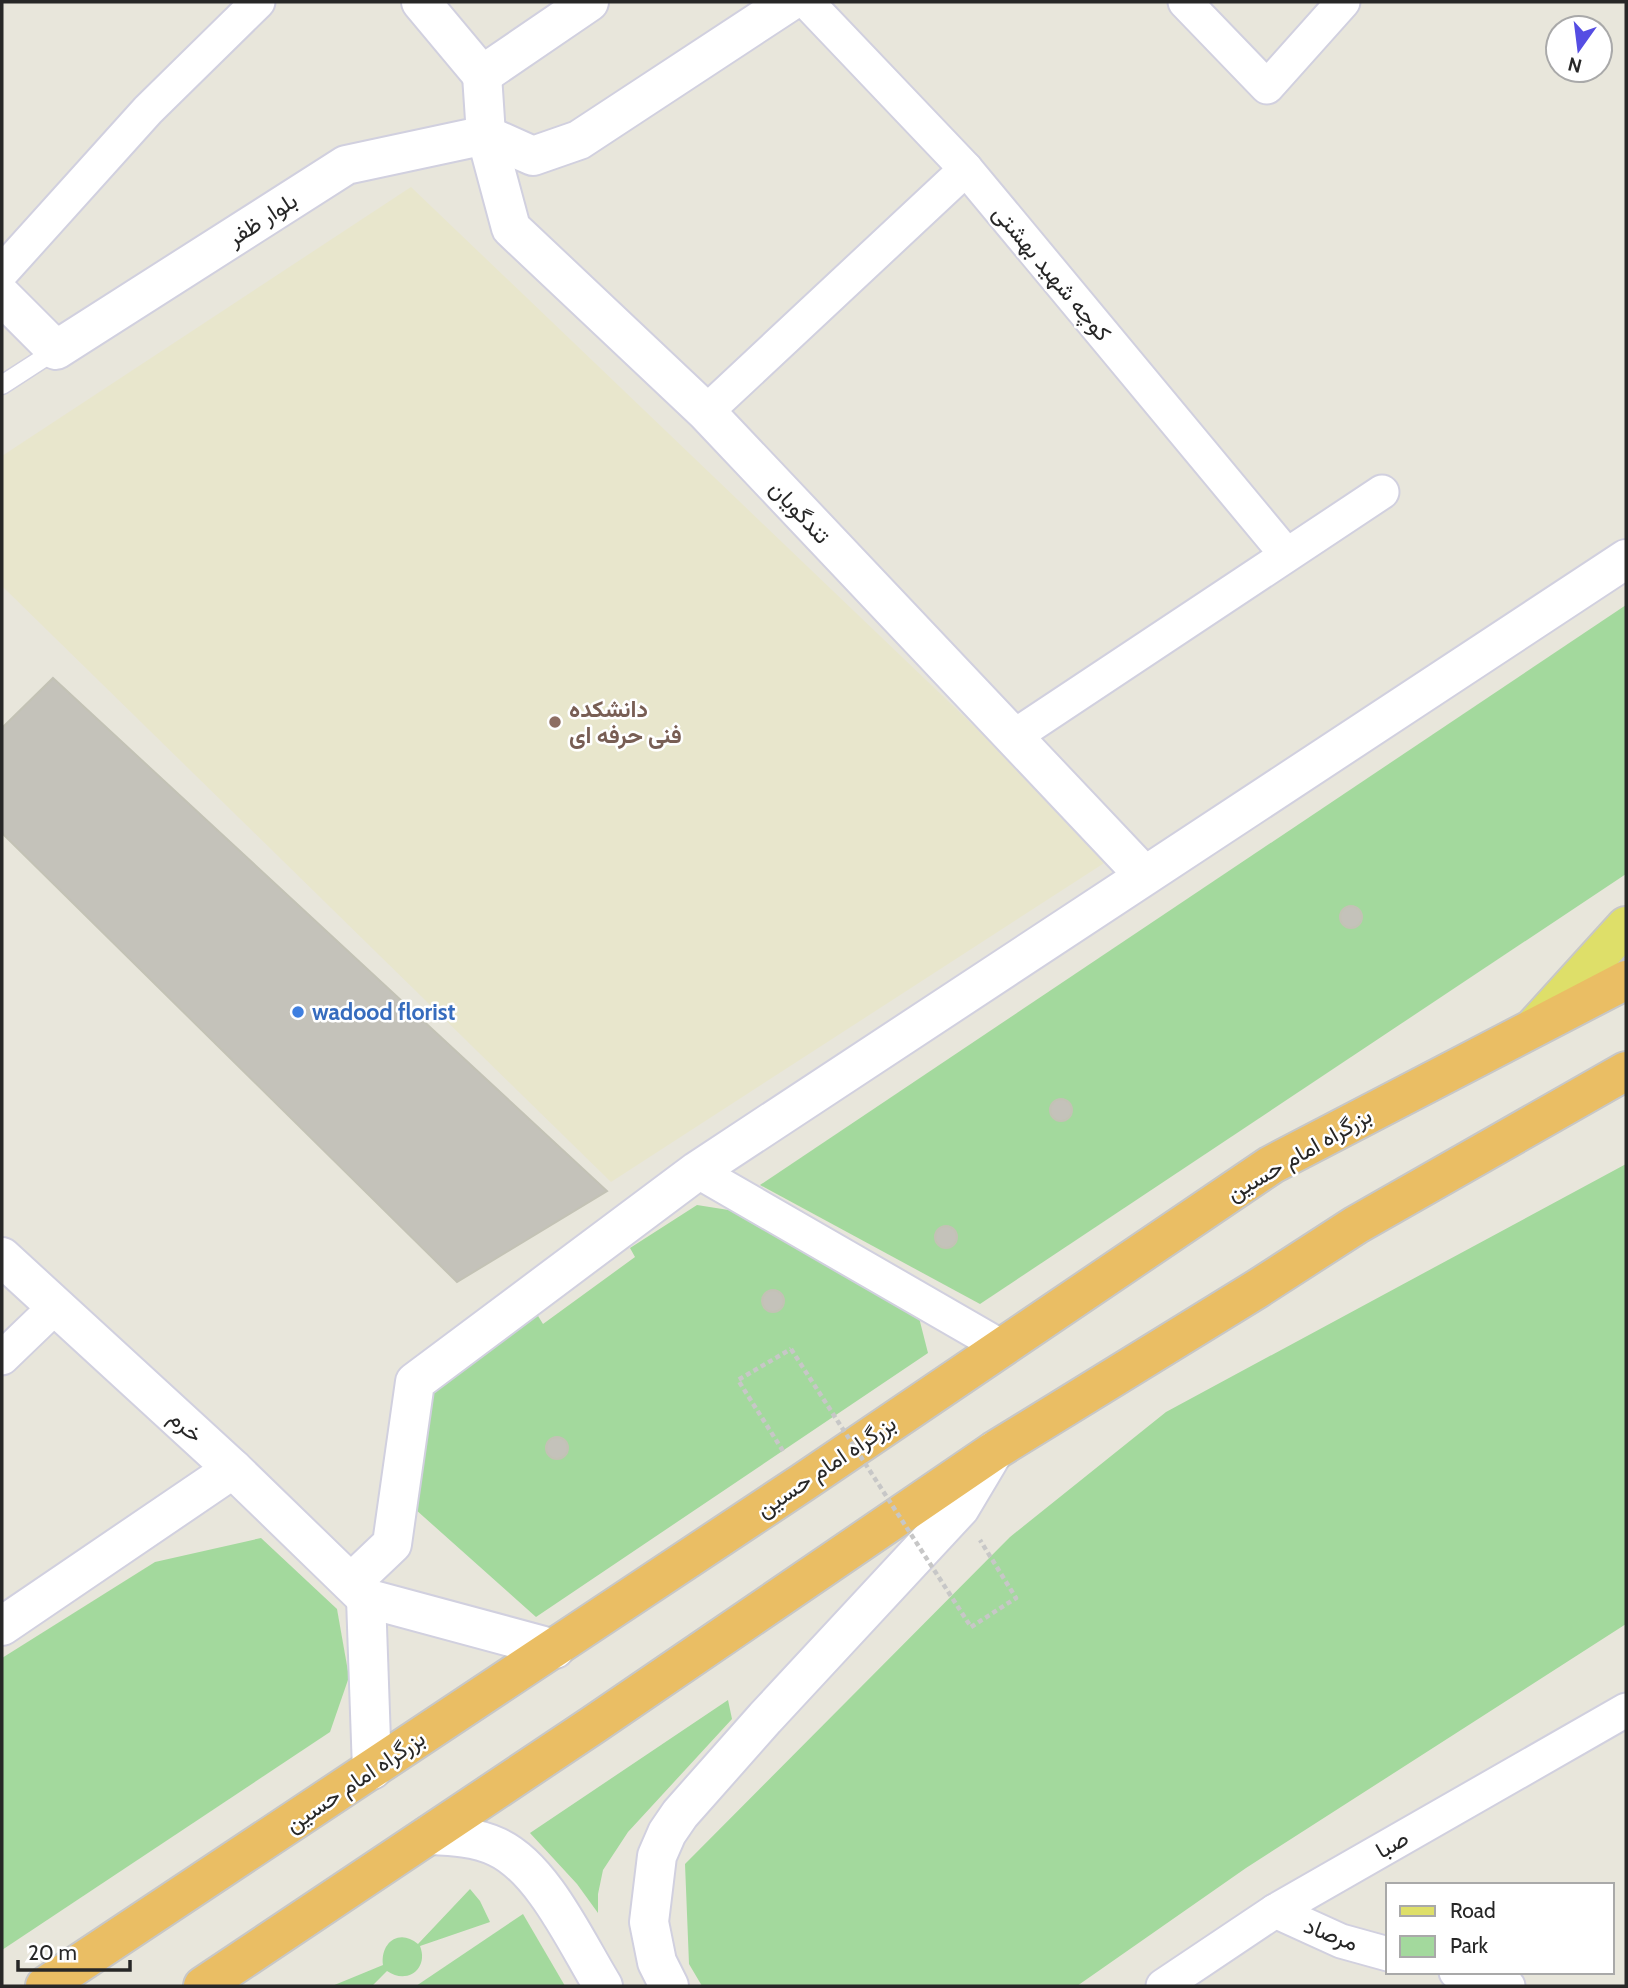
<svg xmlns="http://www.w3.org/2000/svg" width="1628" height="1988" font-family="Cabin,Vazirmatn,sans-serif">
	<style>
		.education { fill: #e8e6cc }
		.green { fill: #a3d99d }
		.building { fill: #c4c2ba; stroke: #c3c2b5; stroke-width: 2 }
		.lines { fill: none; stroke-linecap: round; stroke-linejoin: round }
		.lane-casing { stroke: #d1d0df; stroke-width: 21 }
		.street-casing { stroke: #d1d0df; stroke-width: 37 }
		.secondary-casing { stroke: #d1d0df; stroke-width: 42 }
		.primary-casing { stroke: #c7c7c7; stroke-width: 42 }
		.highway-casing { stroke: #c7c7c7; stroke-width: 42 }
		.path { stroke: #c7c7c7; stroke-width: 4.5; stroke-dasharray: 5 3.5; stroke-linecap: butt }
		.lane { stroke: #fff; stroke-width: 18 }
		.street { stroke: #fff; stroke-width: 33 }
		.secondary { stroke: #fff; stroke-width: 38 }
		.primary { stroke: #dedf69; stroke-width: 38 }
		.highway { stroke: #eabe64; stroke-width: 38 }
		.path-bridge { stroke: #c7c7c7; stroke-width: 4.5; stroke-dasharray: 5 3.5; stroke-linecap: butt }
		.education-dot { fill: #8d6e63; stroke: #fff; stroke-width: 2.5 }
		.shop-dot { fill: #3f7fe0; stroke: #fff; stroke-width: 2.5 }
		.labels { text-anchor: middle; stroke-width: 5; stroke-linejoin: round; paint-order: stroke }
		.street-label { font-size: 23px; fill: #272727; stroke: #fff }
		.education-label { font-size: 23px; font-weight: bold; fill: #785e54; stroke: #fff; text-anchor: start }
		.shop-label { font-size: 23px; font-weight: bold; fill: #366cbe; stroke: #fff; text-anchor: start }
	</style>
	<rect width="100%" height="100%" fill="#e8e6db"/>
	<!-- education -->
	<path class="education" d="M 411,187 L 1112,858 L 611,1182 L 2,586 L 2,456 Z"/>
	<!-- green -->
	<g class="green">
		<path d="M 1626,605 L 1626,874 L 980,1304 L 760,1185 Z"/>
		<path d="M 1626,1164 L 1626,1624 L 1246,1868 L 1077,1986 L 702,1986 L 689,1964 L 685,1864 L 1010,1537 L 1166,1412 Z"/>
		<path d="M 697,1205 L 760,1215 L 915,1302 L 928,1353 L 536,1617 L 415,1509 L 431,1381 L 535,1311 L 543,1324 L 635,1257 L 630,1248 Z"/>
		<path d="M 261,1538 L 337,1609 L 349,1677 L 330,1732 L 2,1950 L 2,1658 L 155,1562 Z"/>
		<path d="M 728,1700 L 732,1719 L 628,1832 L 603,1870 L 598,1894 L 598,1913 L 577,1884 L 530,1833 Z"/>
		<path d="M 470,1889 L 480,1901 L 490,1922 L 420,1946 C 429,1969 407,1985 387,1971 L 372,1986 L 332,1986 L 383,1965 C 380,1942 400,1928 418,1944 Z"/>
		<path d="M 523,1914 L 565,1986 L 416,1986 Z"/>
	</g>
	<!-- building -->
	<g class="building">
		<path d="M 53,678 L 607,1191 L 457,1282 L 2,833 L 2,728 Z"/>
		<circle cx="1351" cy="917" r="11"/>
		<circle cx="1061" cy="1110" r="11"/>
		<circle cx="946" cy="1237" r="11"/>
		<circle cx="773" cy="1301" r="11"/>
		<circle cx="557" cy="1448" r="11"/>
	</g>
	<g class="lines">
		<!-- lane casing -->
		<g class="lane-casing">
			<path id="lane" d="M 2,385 L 56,350"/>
		</g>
		<!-- street casing -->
		<g class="street-casing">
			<g id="street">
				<path d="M 807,2 L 966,169 L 1286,554"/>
				<path d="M 1185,2 L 1267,87 L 1343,2"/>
				<path d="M 2,272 L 148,110 L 258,2"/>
				<path d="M 706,412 L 966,169"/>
				<path d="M 1013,737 L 1382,492"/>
				<path d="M 697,1171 L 1002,1347"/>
				<path d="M 2,1358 L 55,1307"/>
				<path d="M 1275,1911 L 1341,1941 L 1388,1954"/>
				<path d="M 1456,1972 L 1508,1986"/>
				<path d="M 1163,1986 L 1275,1911 L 1626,1710"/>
			</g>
		</g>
		<!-- secondary casing -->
		<g class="secondary-casing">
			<g id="secondary">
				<path d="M 421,2 L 482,75"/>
				<path d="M 482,75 L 486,135 L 511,228 L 706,412 L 1144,875"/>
				<path d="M 482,75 L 589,2"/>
				<path d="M 2,296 L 56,350 L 346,165 L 486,135 L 533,156 L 579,140 L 789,2"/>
				<path d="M 2,1257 L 233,1469 L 366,1598 L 555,1649"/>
				<path d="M 351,1583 L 392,1544 L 415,1382 L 697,1171 L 1626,559"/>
				<path d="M 366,1598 L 372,1770"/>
				<path d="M 2,1626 L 233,1469"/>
				<path d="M 429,1835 C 452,1836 476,1837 497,1847 C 543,1868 577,1944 603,1986"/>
				<path d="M 669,1986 L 657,1962 L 649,1922 L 657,1856 L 667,1833 L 680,1814 L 765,1718 L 960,1508 L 994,1451"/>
			</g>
		</g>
		<!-- primary casing -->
		<g class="primary-casing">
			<path id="primary" d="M 1536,1025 L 1626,926"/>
		</g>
		<!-- highway casing -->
		<g class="highway-casing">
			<g id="highway">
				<path d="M 45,1986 L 802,1483 L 1271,1165 L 1626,980"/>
				<path d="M 203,1986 L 593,1725 L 994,1451 L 1257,1289 L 1356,1225 L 1626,1071"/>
			</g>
		</g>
		<!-- path -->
		<g class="path">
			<path d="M 783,1451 L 738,1380 L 791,1349"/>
			<path d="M 971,1627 L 1016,1598 L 980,1540"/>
		</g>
		<!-- lane -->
		<use href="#lane" class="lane"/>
		<!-- street -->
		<use href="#street" class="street"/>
		<!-- secondary -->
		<use href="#secondary" class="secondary"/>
		<!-- primary -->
		<use href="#primary" class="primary"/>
		<!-- highway -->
		<use href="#highway" class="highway"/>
		<!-- path-bridge -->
		<path class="path-bridge" d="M 791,1349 L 971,1627"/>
	</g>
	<!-- markers -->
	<circle class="education-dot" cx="555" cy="722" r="7"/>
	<circle class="shop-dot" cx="298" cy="1012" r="7"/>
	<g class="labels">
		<!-- street labels -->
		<g class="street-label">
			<text transform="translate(262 219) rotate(-33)" y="8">بلوار ظفر</text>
			<text transform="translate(1052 273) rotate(50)" y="8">کوچه شهید بهشتی</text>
			<text transform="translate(800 512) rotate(47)" y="8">تندگویان</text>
			<text transform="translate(1299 1154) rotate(-30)" y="8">بزرگراه امام حسین</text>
			<text transform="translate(186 1426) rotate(42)" y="8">خرم</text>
			<text transform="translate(826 1466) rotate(-34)" y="8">بزرگراه امام حسین</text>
			<text transform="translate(355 1781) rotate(-34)" y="8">بزرگراه امام حسین</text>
			<text transform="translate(1392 1844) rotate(-30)" y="8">صبا</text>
			<text transform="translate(1331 1934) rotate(21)" y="8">مرصاد</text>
		</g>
		<!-- education labels -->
		<g class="education-label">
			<text x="569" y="717">دانشکده<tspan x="569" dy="26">فنی حرفه ای</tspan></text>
		</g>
		<!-- shop labels -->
		<g class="shop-label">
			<text x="312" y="1020">wadood florist</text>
		</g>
	</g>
	<!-- border -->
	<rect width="1628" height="1988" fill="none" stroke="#272727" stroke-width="7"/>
	<!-- legend -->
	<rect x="1386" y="1883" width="228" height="91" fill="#ffffff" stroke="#a9a9a9" stroke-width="2"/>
	<rect x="1400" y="1906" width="35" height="10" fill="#dedf69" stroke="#a9a9a9" stroke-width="2"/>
	<text x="1450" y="1918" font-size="21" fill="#272727">Road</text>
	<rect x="1400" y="1936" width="35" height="21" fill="#a3d99d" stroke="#a9a9a9" stroke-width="2"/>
	<text x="1450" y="1953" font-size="21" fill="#272727">Park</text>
	<!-- north arrow -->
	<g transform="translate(1579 49) rotate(194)"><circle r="33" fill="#ffffff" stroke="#a9a9a9" stroke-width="2"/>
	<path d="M0-5L12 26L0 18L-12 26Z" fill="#554de3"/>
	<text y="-10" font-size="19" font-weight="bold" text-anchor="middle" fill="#272727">N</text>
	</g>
	<!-- scale -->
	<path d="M18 1960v10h112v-10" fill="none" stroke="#272727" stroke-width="3.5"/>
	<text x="28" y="1960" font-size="21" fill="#272727" stroke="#ffffff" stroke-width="5" paint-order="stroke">20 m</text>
</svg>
